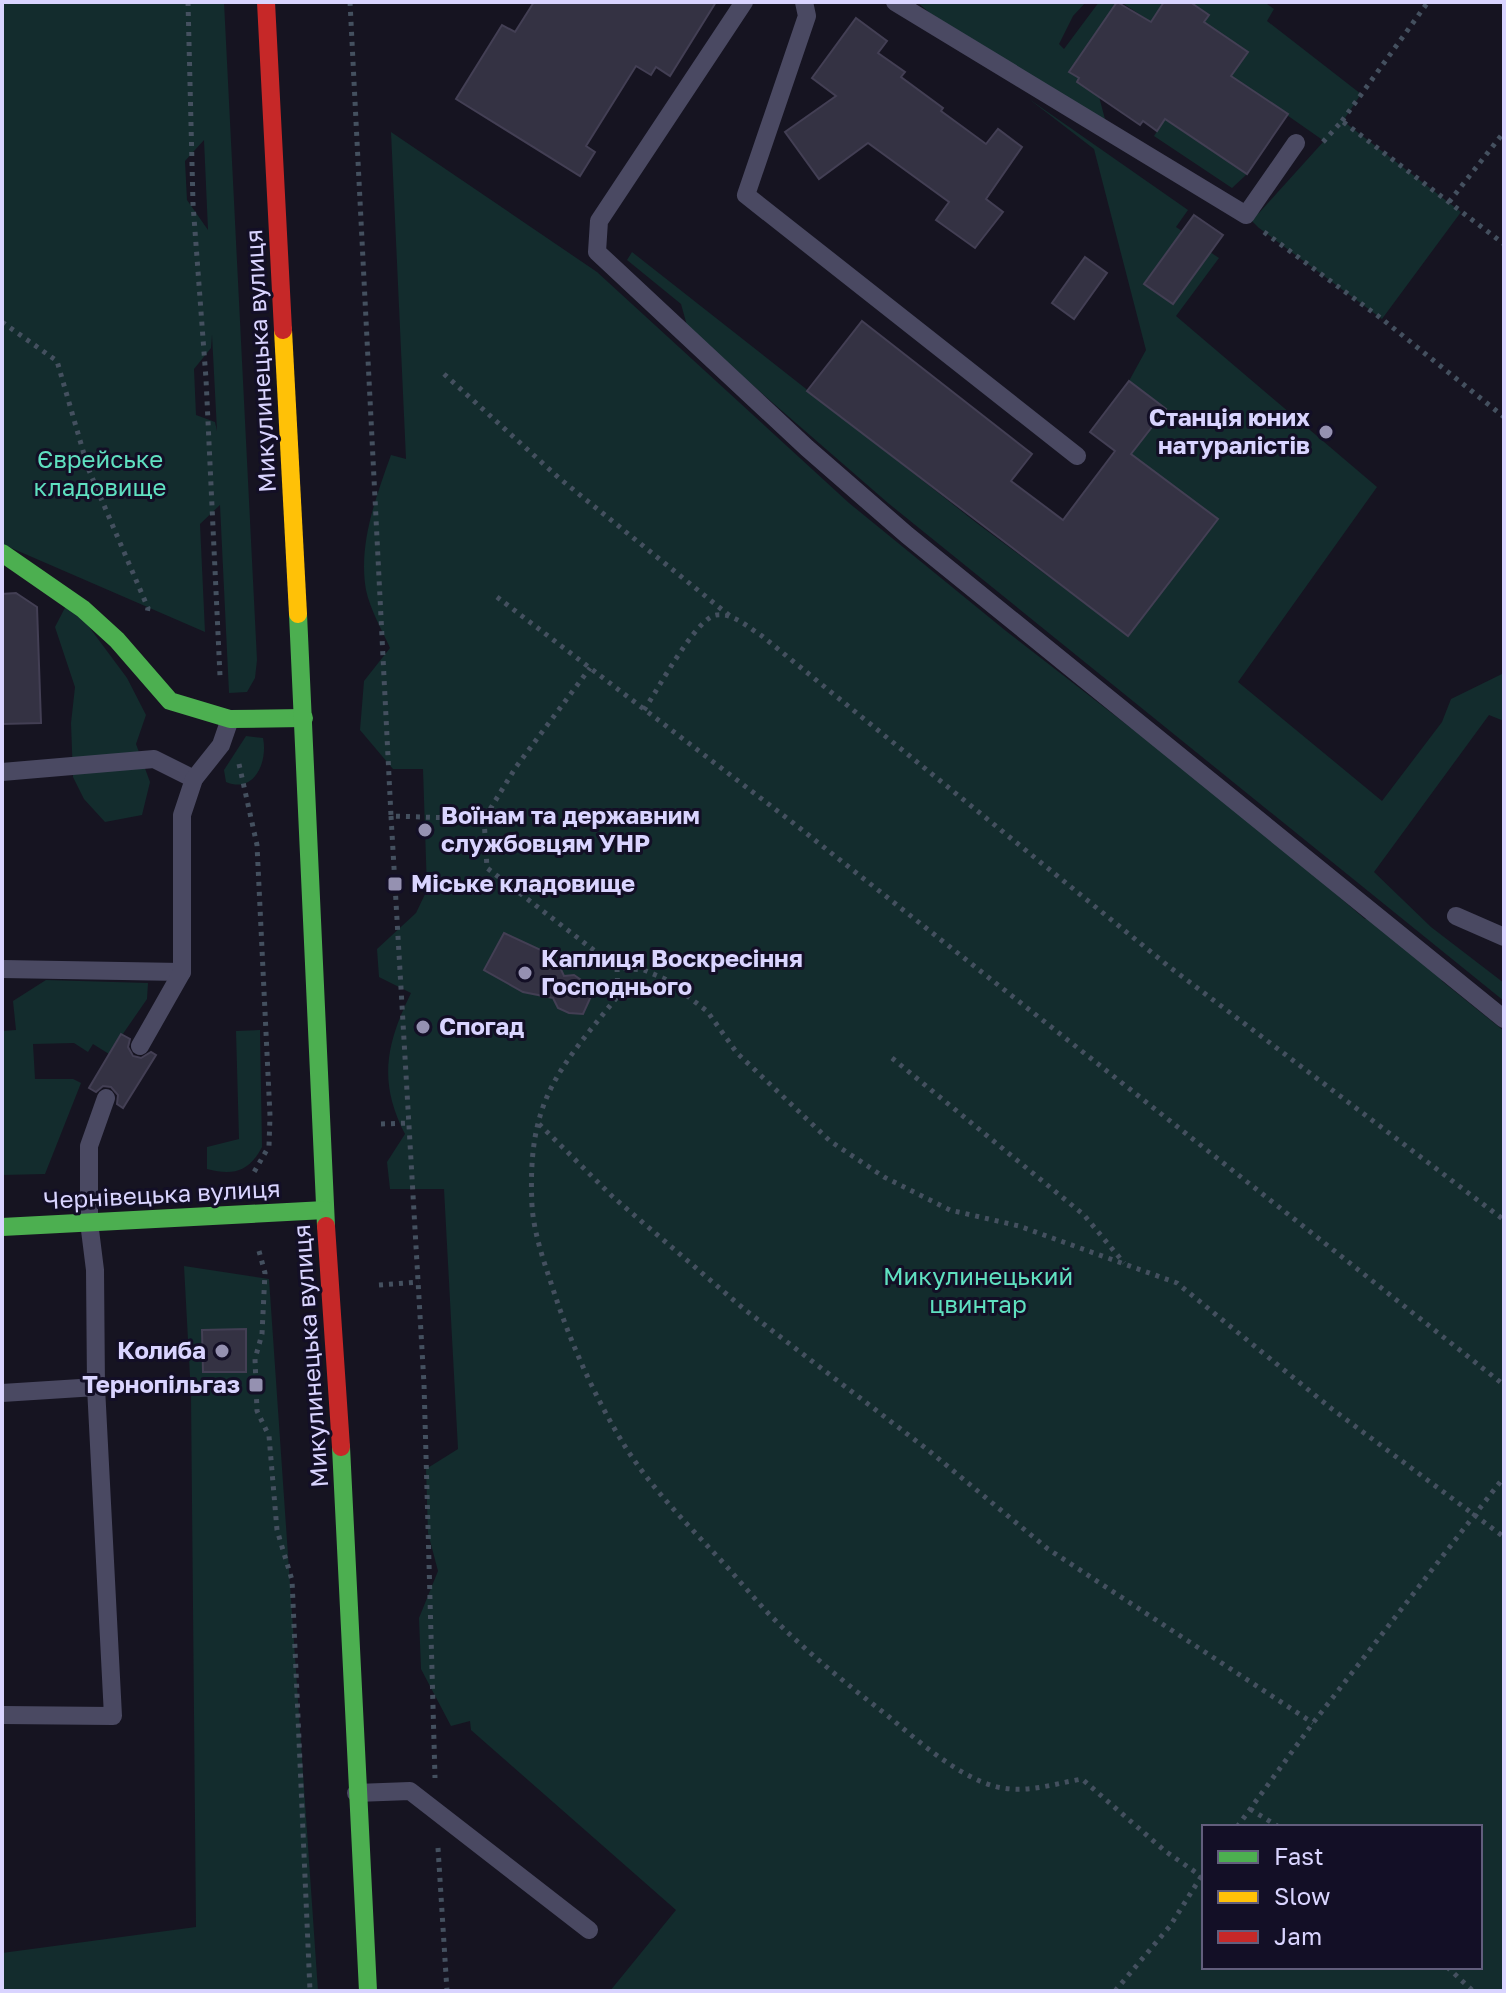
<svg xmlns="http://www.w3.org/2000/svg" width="1506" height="1993" font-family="'Golos Text',sans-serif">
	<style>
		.green { fill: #132c2d; fill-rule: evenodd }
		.building { fill: #343243; stroke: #433f54; stroke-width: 2 }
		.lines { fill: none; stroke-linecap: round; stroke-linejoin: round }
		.path { stroke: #44505f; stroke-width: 5; stroke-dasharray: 4 6; stroke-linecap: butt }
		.lane { stroke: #4a4962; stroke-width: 18 }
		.fast { stroke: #4caf50; stroke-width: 18 }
		.slow { stroke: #ffc107; stroke-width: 18 }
		.jam { stroke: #c62828; stroke-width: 18 }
		.poi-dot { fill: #9591b1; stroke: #130f26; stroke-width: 3 }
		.labels { text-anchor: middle; stroke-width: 6; stroke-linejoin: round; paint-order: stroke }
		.street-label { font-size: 24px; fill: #d9d4ff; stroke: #130f26 }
		.poi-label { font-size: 24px; font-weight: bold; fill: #d9d4ff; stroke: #130f26; text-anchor: start }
		.park-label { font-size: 24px; fill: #5fe0c0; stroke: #130f26 }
	</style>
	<rect width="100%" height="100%" fill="#161421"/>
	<!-- green -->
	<g class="green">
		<path d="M 2,2 L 224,2 L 257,660 L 255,678 L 247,692 L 229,693 L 220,505 L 200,524 L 205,632 L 2,544 ZM 204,140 L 208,230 L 187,200 L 185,161 ZM 212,335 L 217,431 L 215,422 L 196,415 L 194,369 L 211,348 Z"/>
		<path d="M 917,2 L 1086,2 L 1073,16 L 1059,44 L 1064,49 L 1099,2 L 1117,2 L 1075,63 L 1097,89 L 1106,123 L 938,20 Z"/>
		<path d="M 1121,2 L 1164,2 L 1151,22 Z"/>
		<path d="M 1190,2 L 1264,2 L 1274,9 L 1267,21 L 1361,94 L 1343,121 L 1461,212 L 1382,319 L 1259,228 L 1246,215 L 1259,213 L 1324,141 L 1231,76 L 1247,52 L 1204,22 L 1209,14 Z"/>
		<path d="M 1029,99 L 1188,210 L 1176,227 L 1182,231 L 1144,284 L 1173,304 L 1210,252 L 1219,258 L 1176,316 L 1377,487 L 1238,682 L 1382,801 L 1442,722 L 1451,699 L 1504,673 L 1504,721 L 1489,715 L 1374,872 L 1431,927 L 1504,983 L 1504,1001 L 888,503 L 688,329 L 681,304 L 627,260 L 632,252 L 978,524 L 1128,636 L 1217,519 L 1131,454 L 1166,409 L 1129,381 L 1146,350 L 1094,149 Z"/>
		<path d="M 1165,119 L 1247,174 L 1232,188 L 1154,136 Z"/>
		<path d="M 391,132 L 597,272 L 849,503 L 1006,631 L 1247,818 L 1365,919 L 1377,913 L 1440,973 L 1442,981 L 1504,1031 L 1504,1991 L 610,1991 L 676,1910 L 471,1730 L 470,1721 L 451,1726 L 421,1669 L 419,1618 L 438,1571 L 428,1533 L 426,1469 L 458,1449 L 444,1189 L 390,1189 L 387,1162 L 405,1134 C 378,1082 386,1044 411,993 L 379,977 L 377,949 L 416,913 L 427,890 L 423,769 L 393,769 L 360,730 L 364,681 L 390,648 C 382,630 370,609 366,590 C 358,544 376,497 391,455 L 406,459 ZM 1204,1827 L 1480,1827 L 1480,1967 L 1204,1967 Z"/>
		<path d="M 69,600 L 127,678 L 146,715 L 136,744 L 150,782 L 142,815 L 105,822 L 84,799 L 73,777 L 71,723 L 75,687 L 55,627 Z"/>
		<path d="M 246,736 L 263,738 C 268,761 255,794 226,782 L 224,770 Z"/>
		<path d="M 46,980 L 148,983 L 147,999 L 109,1054 L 93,1044 L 88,1052 L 74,1043 L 33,1044 L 35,1079 L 73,1079 L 81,1083 L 45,1174 L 2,1175 L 2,1031 L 16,1030 L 13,1001 Z"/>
		<path d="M 260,1030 L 262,1147 C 249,1172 233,1176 207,1169 L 207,1147 L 239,1139 L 236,1031 Z"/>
		<path d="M 184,1266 L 269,1279 L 318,1991 L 2,1991 L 2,1953 L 196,1927 L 191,1395 Z"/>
	</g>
	<!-- building -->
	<g class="building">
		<path d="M 534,2 L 716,2 L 670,76 L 656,67 L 651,75 L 636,66 L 586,146 L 595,152 L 580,176 L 456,99 L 502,25 L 515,32 Z"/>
		<path d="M 1117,2 L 1151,22 L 1164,2 L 1190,2 L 1209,15 L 1204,22 L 1248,52 L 1231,76 L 1288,114 L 1247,174 L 1165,119 L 1157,131 L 1143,121 L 1140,125 L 1077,82 L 1079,78 L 1069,72 Z"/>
		<path d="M 856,18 L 887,41 L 878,53 L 905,72 L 901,77 L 943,108 L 941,111 L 986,144 L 998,129 L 1022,147 L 986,199 L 1003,212 L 975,248 L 936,220 L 949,202 L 868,143 L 819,179 L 785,132 L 836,96 L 812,78 Z"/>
		<path d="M 1194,215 L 1223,235 L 1173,304 L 1144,284 Z"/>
		<path d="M 1085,257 L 1107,273 L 1074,319 L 1052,303 Z"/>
		<path d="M 862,321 L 1032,454 L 1011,481 L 1063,520 L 1115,451 L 1090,432 L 1129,381 L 1166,409 L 1131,454 L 1218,519 L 1128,636 L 807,391 Z"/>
		<path d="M 16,593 L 37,607 L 41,723 L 2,724 L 2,594 Z"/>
		<path d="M 504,933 L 543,951 L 558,963 L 564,976 L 574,975 L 584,982 L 592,994 L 583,1014 L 569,1013 L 558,1008 L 553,998 L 523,992 L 484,970 Z"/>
		<path d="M 121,1034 L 130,1039 L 128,1047 L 133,1056 L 141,1058 L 151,1052 L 156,1055 L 123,1108 L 117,1104 L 118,1095 L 111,1087 L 103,1086 L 96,1092 L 89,1088 Z"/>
		<path d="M 246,1329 L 246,1372 L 203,1372 L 202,1330 Z"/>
	</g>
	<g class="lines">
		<!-- path -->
		<g class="path">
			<path d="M 188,2 L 193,204 L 206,379 L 220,676"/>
			<path d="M 350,2 L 391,816 L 484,819 L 516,767 L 590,668"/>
			<path d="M 1342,121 L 1428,2"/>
			<path d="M 1323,142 L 1342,121 L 1504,244"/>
			<path d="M 1449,202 L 1504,132"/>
			<path d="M 1264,232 L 1382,319 L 1504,417"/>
			<path d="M 2,322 L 57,361 L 88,468 L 148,608 L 147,613"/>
			<path d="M 444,374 L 559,478 L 730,616"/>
			<path d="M 497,597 L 792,822 L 1504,1385"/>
			<path d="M 644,710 C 657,691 696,618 716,615 C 732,612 749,628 762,636 L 1167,965 L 1504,1220"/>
			<path d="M 239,764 L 257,845 L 270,1116 L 269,1146 L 253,1174"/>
			<path d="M 391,816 L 424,1384 L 435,1778"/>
			<path d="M 484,819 L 487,868 L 617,968 L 644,970 L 665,979 L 707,1011 L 737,1053 L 830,1141 L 884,1177 L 950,1210 L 1019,1226 L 1177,1283 L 1332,1409 L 1504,1537"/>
			<path d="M 617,968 L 618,996 C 556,1072 527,1102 532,1206 C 534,1234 544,1262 553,1289 C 570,1342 596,1400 626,1448 C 651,1487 684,1521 716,1555 C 734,1574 750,1594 768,1613 C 803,1649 844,1682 883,1712 C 914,1737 945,1766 982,1782 C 1018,1797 1047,1785 1082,1779 L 1165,1851 L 1201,1876"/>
			<path d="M 892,1058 L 1084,1215 L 1124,1263"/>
			<path d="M 381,1124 L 410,1123"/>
			<path d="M 539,1124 L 613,1197 L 744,1309 L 928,1450 L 1048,1549 L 1313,1723"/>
			<path d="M 259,1251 L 265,1273 L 262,1334 L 255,1359 L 257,1411 L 269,1436 L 277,1530 L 292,1580 L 310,1991"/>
			<path d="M 379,1285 L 419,1282"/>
			<path d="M 1250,1809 L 1279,1827"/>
			<path d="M 1237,1827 L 1313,1723 L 1504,1477"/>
			<path d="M 438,1848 L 447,1991"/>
			<path d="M 1447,1967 L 1473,1991"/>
			<path d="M 1115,1991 L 1170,1926 L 1204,1872"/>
		</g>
		<!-- lane -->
		<g class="lane">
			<path d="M 744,2 L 599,221 L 597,252 L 807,448 L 907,535 L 1504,1019"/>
			<path d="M 804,2 L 807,16 L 746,195 L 1077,456"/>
			<path d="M 895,2 L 1246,215 L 1296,143"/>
			<path d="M 2,772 L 154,759 L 194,779"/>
			<path d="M 1456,916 L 1504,937"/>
			<path d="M 2,969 L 182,972"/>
			<path d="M 140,1046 L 182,972 L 182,815 L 194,779 L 221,745 L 230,719"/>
			<path d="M 2,1393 L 96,1387 L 95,1270 L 89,1222 L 89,1146 L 106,1098"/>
			<path d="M 2,1715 L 113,1716 L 96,1387"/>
			<path d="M 356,1793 L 410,1791 L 589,1930"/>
		</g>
		<!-- fast -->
		<g class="fast">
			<path d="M 2,553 L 83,609 L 117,640 L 170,701 L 230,719 L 304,718"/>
			<path d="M 298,614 L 326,1226"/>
			<path d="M 2,1227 L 325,1210"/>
			<path d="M 341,1447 L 368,1991"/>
		</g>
		<!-- slow -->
		<path class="slow" d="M 283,330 L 298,614"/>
		<!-- jam -->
		<g class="jam">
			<path d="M 266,2 L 283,330"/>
			<path d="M 326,1226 L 341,1447"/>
		</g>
	</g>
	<!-- markers -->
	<g class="poi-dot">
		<circle cx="1326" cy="432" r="8"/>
		<circle cx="425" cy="830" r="8"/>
		<rect x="387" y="876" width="16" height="16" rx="4"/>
		<circle cx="525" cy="973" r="8"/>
		<circle cx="423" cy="1027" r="8"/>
		<circle cx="222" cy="1351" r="8"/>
		<rect x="248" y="1377" width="16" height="16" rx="4"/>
	</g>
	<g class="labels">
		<!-- street labels -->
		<g class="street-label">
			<text transform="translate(261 361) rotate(-93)" y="8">Микулинецька вулиця</text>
			<text transform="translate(162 1195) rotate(-3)" y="8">Чернівецька вулиця</text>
			<text transform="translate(311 1356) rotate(-94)" y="8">Микулинецька вулиця</text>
		</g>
		<!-- poi labels -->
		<g class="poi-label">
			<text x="1310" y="426" text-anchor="end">Станція юних<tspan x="1310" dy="28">натуралістів</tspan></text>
			<text x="441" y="824">Воїнам та державним<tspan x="441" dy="28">службовцям УНР</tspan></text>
			<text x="411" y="892">Міське кладовище</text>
			<text x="541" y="967">Каплиця Воскресіння<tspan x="541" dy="28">Господнього</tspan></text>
			<text x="439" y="1035">Спогад</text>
			<text x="206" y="1359" text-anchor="end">Колиба</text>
			<text x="240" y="1393" text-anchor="end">Тернопільгаз</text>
		</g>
		<!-- park labels -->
		<g class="park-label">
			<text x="100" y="468">Єврейське<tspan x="100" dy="28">кладовище</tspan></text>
			<text x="978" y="1285">Микулинецький<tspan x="978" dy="28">цвинтар</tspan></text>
		</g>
	</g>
	<!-- border -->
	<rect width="1506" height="1993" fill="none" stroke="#d9d4ff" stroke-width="8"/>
	<!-- legend -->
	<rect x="1202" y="1825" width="280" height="144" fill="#130f26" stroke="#625e7d" stroke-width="2"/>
	<rect x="1218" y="1851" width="40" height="12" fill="#4caf50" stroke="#625e7d" stroke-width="2"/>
	<text x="1274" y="1865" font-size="24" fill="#d9d4ff">Fast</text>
	<rect x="1218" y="1891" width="40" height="12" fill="#ffc107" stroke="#625e7d" stroke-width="2"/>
	<text x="1274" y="1905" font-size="24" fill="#d9d4ff">Slow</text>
	<rect x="1218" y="1931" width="40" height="12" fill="#c62828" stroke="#625e7d" stroke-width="2"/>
	<text x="1274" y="1945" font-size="24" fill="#d9d4ff">Jam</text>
</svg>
